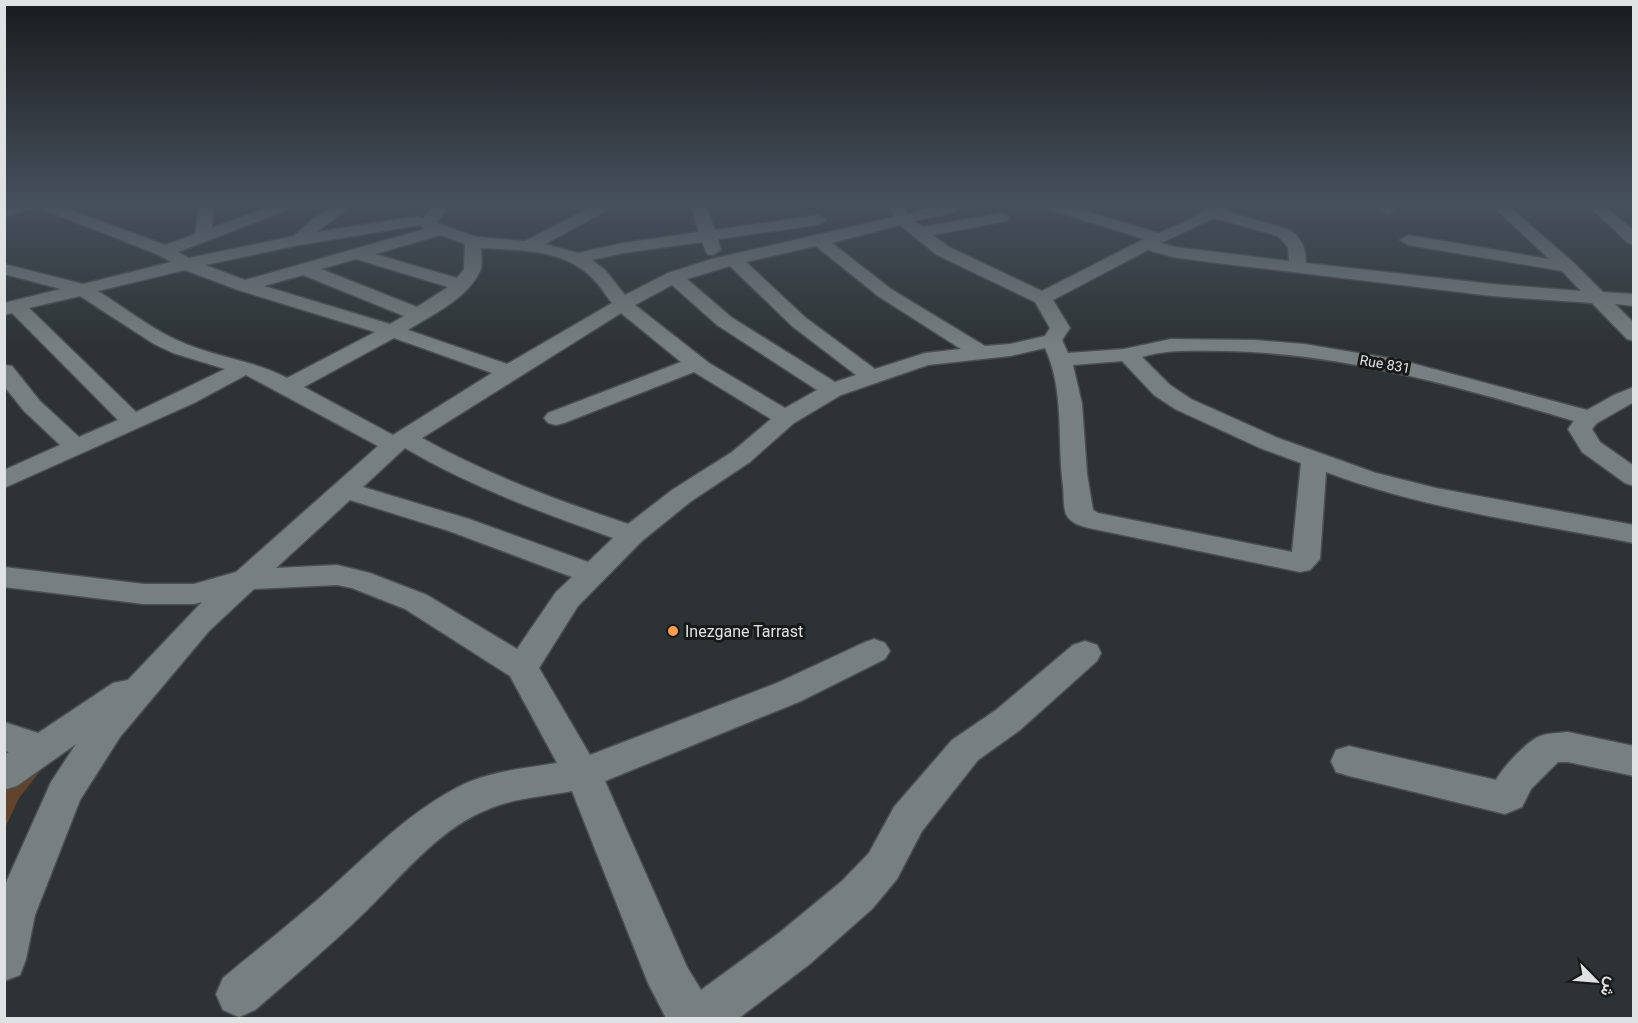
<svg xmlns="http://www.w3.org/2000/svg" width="1638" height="1023" font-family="Roboto,Vazirmatn,sans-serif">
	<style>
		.green { fill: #62432c }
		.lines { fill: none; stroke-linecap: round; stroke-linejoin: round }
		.minor-casing { stroke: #4a4f4f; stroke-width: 3 }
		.minor { fill: #787f80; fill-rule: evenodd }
		.poi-dot { fill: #fc9e52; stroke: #181a1a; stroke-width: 2 }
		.labels { text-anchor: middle; stroke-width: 6; stroke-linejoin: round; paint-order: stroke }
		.far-street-label { font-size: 14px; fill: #dee2e2; stroke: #181a1a }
		.poi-label { font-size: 16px; fill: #dee2e2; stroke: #181a1a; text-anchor: start }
	</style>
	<rect width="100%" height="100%" fill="#2d3334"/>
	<!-- green -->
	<path class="green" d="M 52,756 L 19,798 L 5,828 L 5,789 Z"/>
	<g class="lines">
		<!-- minor casing -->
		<g class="minor-casing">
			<g id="minor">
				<path d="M 22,203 L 52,203 L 165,245 L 195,234 L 200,203 L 214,203 L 212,228 L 280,203 L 300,203 L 298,206 L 178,252 L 189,258 L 294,236 L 313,219 L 338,203 L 355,203 L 317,232 L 418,216 L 423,218 L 437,203 L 452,203 L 436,223 L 477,237 L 525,241 L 599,203 L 617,203 L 615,206 L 545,244 L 578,253 L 623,243 L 699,232 L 691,203 L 705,203 L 715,230 L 818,215 L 826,220 L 818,225 L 718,239 L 721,250 L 713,255 L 707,254 L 702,242 L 623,253 L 592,260 L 605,270 L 625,295 L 668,273 L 712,259 L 894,217 L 888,203 L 902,203 L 908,214 L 947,203 L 967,203 C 956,215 930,217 914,221 L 923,227 L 1001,213 L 1006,215 L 1009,218 L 1006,221 L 933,235 L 949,247 L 1042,291 L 1144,239 L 1039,206 L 1037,203 L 1058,203 L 1159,233 L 1189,220 L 1218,203 L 1235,203 L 1225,211 L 1290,230 C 1301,238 1306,248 1306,263 L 1492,284 L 1581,291 L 1562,271 L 1408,245 L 1400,240 L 1408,235 L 1549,259 L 1490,203 L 1505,203 L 1574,263 L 1603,292 L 1634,294 L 1634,306 L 1615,304 L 1634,323 L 1634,341 L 1627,339 L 1592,303 L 1492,296 L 1209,262 L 1173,257 L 1148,250 L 1053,300 L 1070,328 L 1062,340 L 1068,353 L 1124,349 L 1171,339 L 1255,340 L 1304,344 L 1400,360 L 1587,410 L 1614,395 L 1634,387 L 1634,402 L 1597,423 L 1592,429 L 1600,442 L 1634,466 L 1634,486 L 1625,483 L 1582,452 L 1568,429 L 1574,421 C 1459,387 1344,353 1223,351 C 1196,351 1168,349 1142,357 L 1170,385 L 1191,399 L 1278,438 L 1376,473 L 1436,488 L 1634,525 L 1634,543 C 1531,523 1424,509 1326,472 L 1320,559 L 1310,570 L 1300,572 L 1089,528 C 1081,526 1070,523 1066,514 C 1063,506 1064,494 1063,486 C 1057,440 1065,391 1045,348 L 1010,356 L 928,365 L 841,395 L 794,423 L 750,462 L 690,502 L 642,541 L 578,606 L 539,668 L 590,755 L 777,683 L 863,643 L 874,639 L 885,643 L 890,651 L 885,659 L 801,701 L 605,781 L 687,967 L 701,990 L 779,933 L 842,881 L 869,853 L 894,807 L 952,740 L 996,710 L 1073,645 L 1085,641 L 1097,645 L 1101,653 L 1097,661 L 1020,730 L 978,760 L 922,831 L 897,879 L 872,909 L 811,963 L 739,1018 L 666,1018 L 648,983 L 572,791 C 546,796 516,798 491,808 C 440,827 403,875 365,912 C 330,946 292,978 255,1010 L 239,1017 L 223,1010 L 216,994 L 223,978 C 260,947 299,917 335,884 C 376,847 413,809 464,784 C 492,771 526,768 557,763 L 510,676 L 405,609 L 352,588 L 337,585 L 254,589 L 209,631 L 120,737 L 80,800 L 35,915 L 26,959 L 20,975 L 4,981 L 4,887 L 51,782 L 76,744 L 17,786 L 4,790 L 4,755 L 9,752 L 4,751 L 4,722 L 38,733 L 113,683 L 128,680 L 202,602 L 194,604 L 144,604 L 4,587 L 4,567 L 144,584 L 194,584 L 236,572 L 378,446 L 246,375 L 194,403 L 4,488 L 4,470 L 60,445 L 24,411 L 4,386 L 4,365 L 12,366 L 40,401 L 79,437 L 118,420 L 12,313 L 4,315 L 4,303 L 61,289 L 4,274 L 4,264 L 83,284 L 171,262 L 159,255 L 37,207 L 4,217 L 4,208 ZM 1214,218 L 1278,236 L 1288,247 L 1289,261 L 1175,247 L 1161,243 ZM 420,225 L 425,229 L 245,280 L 205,265 L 299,245 ZM 900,225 L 937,255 L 1035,302 L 1050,328 L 1045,336 L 1010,344 L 985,346 L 891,289 L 832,243 ZM 441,235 L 465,244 L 464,269 L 457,278 L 375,254 ZM 816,246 L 878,296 L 961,349 L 925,353 L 875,369 L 806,318 L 746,262 ZM 481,248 C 517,250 560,249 588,274 C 598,282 604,293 612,303 L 507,364 L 408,330 C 433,314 467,299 480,271 C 483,265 481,254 481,248 ZM 356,259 L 448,287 L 417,307 L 321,269 ZM 730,266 L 792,326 L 856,375 L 835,382 L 731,317 L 687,279 ZM 185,270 L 238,290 L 375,332 L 287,378 C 255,361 220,358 186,344 C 155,332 127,309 98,291 ZM 303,275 L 404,316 L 390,324 L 264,286 ZM 672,285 L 717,325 L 817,390 L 785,408 L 709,363 L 635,305 ZM 80,296 L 154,344 L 173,353 L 225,369 L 136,412 L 29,308 ZM 621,313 L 681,362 L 548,413 L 544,418 L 548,423 L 556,425 L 564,423 L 694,372 L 771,419 L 732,452 L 672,490 L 628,524 C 557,500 488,475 422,438 ZM 394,338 L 492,373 L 393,435 L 304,387 ZM 1122,361 L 1154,395 L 1175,409 L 1260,448 L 1301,463 L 1292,552 L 1098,513 L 1093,510 L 1087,474 L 1082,404 L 1073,365 ZM 405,448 C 471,487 541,512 613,538 L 588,562 L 469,519 L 363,487 ZM 350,500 L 449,531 L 572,577 L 556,592 L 517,649 L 427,595 L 370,573 L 337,565 L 276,568 Z"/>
				<path d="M 555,203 L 572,203 L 565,207 L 557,206 Z"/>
				<path d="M 1385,203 L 1401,203 L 1392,212 L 1387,214 L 1379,209 Z"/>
				<path d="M 1586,203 L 1601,203 L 1634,231 L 1634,245 L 1628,243 Z"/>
				<path d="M 1568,732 L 1634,746 L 1634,776 L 1568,762 L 1558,762 L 1531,789 L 1522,807 L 1505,814 L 1349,776 L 1336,772 L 1331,761 L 1336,750 L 1349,746 L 1496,780 C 1503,767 1526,742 1540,736 C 1549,733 1558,733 1568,732 Z"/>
			</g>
		</g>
		<!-- minor -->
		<use href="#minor" class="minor"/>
	</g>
	<!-- sky -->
	<linearGradient id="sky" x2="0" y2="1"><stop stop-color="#191c1d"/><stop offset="0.59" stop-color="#46505c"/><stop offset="1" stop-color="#46505c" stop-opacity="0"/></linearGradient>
	<rect width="1638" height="346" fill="url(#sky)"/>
	<!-- markers -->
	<circle class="poi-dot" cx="673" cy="631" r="6"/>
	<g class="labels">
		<!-- far-street labels -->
		<g class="far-street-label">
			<text transform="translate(1385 364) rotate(10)" y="5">Rue 831</text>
		</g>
		<!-- poi labels -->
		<g class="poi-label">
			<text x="685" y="637">Inezgane Tarrast</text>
		</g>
	</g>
	<!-- border -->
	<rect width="1638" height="1023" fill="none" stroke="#dee2e2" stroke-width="12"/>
	<!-- north arrow -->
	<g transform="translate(1596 981) rotate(115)" stroke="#181a1a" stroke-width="4.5" paint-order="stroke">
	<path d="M0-4.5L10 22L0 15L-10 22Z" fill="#dee2e2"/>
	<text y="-9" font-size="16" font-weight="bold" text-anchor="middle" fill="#dee2e2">ش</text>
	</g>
</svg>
